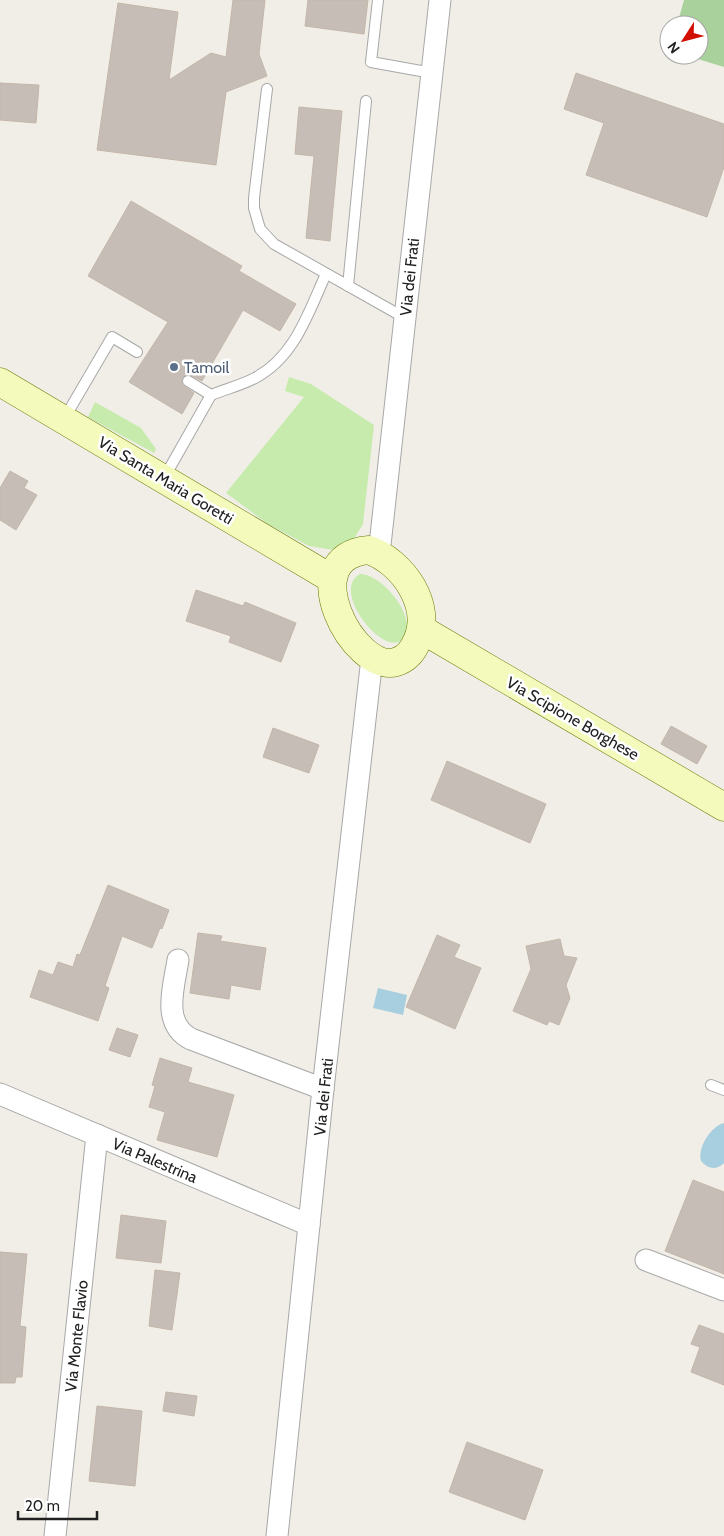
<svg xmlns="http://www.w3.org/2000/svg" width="724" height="1536" font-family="Cabin,sans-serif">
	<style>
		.grass { fill: #c7ebad }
		.forest { fill: #a8d19c }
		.water { fill: #a7cfdf }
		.building { fill: #c6beb6; stroke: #c3b6a9 }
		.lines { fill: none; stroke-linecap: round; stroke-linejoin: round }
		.lane-casing { stroke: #a8a8a8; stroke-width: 12 }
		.street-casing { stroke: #a8a8a8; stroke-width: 23 }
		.secondary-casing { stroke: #677c04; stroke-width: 29 }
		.lane { stroke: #fff; stroke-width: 10 }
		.street { stroke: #fff; stroke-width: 21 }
		.secondary { stroke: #f3fabc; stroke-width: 28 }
		.service-dot { fill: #5c6f8a; stroke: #fff; stroke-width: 2 }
		.labels { text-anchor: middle; stroke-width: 5; stroke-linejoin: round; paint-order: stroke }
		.street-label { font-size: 16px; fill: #212121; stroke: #fff }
		.service-label { font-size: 16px; fill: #4e5e75; stroke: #fff; text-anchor: start }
	</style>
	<rect width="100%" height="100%" fill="#f1eee7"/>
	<!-- grass -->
	<g class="grass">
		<path d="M 289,377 L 311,384 L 374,425 L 363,524 L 353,540 L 343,547 L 333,550 L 309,546 L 268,524 L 226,493 L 304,397 L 285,391 Z"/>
		<path d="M 95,402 L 141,428 L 156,449 L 154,453 L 88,417 Z"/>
		<path d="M 360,574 C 381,574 413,612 406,633 C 393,670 327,591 360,574 Z"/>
	</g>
	<!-- forest -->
	<path class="forest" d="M 684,0 L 724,0 L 724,67 L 685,55 L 699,55 L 699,25 L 677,25 Z"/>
	<!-- water -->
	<g class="water">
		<path d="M 378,988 L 407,995 L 403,1015 L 373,1008 Z"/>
		<path d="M 724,1123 L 724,1163 C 716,1171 708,1169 701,1161 C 697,1148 711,1126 724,1123 Z"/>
	</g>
	<!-- building -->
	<g class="building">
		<path d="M 233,0 L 265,0 L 259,54 L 267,76 L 226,92 L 216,165 L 97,150 L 118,3 L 178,12 L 169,80 L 211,53 L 226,57 Z"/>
		<path d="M 308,0 L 368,0 L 364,34 L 305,26 Z"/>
		<path d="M 576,73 L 724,124 L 724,167 L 707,217 L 586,175 L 604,123 L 564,109 Z"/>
		<path d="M 0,83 L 39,85 L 36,123 L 0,120 Z"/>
		<path d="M 299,107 L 342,111 L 330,241 L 306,238 L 314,156 L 295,154 Z"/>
		<path d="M 131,201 L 242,266 L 239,271 L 296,304 L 280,331 L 243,310 L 202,381 L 189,374 L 182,378 L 182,385 L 194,393 L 182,414 L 129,382 L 168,322 L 88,276 Z"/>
		<path d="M 10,471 L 28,481 L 24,488 L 37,495 L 16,530 L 0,520 L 0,488 Z"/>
		<path d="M 196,590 L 243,606 L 245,602 L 296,623 L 281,662 L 229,642 L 231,636 L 186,621 Z"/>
		<path d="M 671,726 L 707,746 L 697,764 L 661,744 Z"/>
		<path d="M 273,728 L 319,745 L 309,773 L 263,757 Z"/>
		<path d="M 447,761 L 546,804 L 530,843 L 431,800 Z"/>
		<path d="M 108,885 L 169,910 L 162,929 L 160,928 L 152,948 L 122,936 L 105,986 L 109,988 L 98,1021 L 30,997 L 39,970 L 53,975 L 58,962 L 73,967 L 77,954 L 80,955 Z"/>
		<path d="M 198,933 L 222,936 L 220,941 L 266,948 L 260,990 L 231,985 L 229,999 L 190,993 Z"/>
		<path d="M 437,935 L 460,945 L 454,957 L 481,968 L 455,1029 L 406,1007 Z"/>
		<path d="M 560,939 L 564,956 L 577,958 L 566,985 L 570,998 L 559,1025 L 549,1021 L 547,1025 L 513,1011 L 531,969 L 526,946 Z"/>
		<path d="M 117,1028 L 138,1035 L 130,1057 L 109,1050 Z"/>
		<path d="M 160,1058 L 192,1068 L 188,1082 L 234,1095 L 217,1157 L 157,1140 L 165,1112 L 149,1107 L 155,1086 L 152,1085 Z"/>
		<path d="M 693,1180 L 724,1192 L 724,1274 L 665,1251 Z"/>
		<path d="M 121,1215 L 166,1221 L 161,1263 L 116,1258 Z"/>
		<path d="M 0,1252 L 27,1254 L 20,1326 L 26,1327 L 22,1377 L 16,1377 L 15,1383 L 0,1383 Z"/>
		<path d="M 155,1270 L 180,1273 L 172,1330 L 149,1326 Z"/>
		<path d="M 699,1325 L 724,1334 L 724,1385 L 691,1372 L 700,1347 L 691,1344 Z"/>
		<path d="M 166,1392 L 197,1396 L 194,1416 L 163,1411 Z"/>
		<path d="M 97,1406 L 142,1411 L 135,1486 L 89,1481 Z"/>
		<path d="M 467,1442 L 543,1470 L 525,1520 L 449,1492 Z"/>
	</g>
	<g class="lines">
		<!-- lane casing -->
		<g class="lane-casing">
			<g id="lane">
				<path d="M 378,0 L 371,62 L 432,73"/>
				<path d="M 267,89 L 254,198 L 254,208 L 260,229 L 274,244 L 405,318"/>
				<path d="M 348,286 L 366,101"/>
				<path d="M 211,395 C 226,389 242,385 255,378 C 295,357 308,313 326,274"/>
				<path d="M 64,419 L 112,337 L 137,352"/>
				<path d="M 164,478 L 211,395 L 188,381"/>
				<path d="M 711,1085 L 724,1090"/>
			</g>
		</g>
		<!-- street casing -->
		<g class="street-casing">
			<g id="street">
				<path d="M 379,554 L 440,0"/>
				<path d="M 178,960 C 174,986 161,1024 191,1039 L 323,1089"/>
				<path d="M 0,1094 L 309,1225"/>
				<path d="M 646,1260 L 724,1290"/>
				<path d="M 55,1536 L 97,1135"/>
				<path d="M 277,1536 L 323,1089 L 372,658"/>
			</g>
		</g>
		<!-- secondary casing -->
		<g class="secondary-casing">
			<g id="secondary">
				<path d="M 0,382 L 332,579"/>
				<path d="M 369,550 C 403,562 433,606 417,641 C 413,651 406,659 396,662 C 354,674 292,556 369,550 Z"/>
				<path d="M 421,629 L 724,807"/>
			</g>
		</g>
		<!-- lane -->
		<use href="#lane" class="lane"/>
		<!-- street -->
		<use href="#street" class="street"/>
		<!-- secondary -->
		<use href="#secondary" class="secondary"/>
	</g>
	<!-- markers -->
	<circle class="service-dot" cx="174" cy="367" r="5"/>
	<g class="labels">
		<!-- street labels -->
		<g class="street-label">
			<text transform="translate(409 277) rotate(-84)" y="6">Via dei Frati</text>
			<text transform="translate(166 480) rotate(31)" y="6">Via Santa Maria Goretti</text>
			<text transform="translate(573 718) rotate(30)" y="6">Via Scipione Borghese</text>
			<text transform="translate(323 1097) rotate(-84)" y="6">Via dei Frati</text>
			<text transform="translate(155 1160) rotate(23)" y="6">Via Palestrina</text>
			<text transform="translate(76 1336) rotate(-84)" y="6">Via Monte Flavio</text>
		</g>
		<!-- service labels -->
		<g class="service-label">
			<text x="184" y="373">Tamoil</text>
		</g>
	</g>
	<!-- north arrow -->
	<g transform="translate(684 40) rotate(234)"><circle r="24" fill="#ffffff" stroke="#a6a6a6"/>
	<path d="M0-4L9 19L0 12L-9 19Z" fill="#d10e00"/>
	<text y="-8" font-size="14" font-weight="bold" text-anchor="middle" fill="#212121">N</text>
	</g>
	<!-- scale -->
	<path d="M18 1511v8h79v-8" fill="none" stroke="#212121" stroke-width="2.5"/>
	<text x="25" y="1511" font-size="15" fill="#212121" stroke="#ffffff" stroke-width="4" paint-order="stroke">20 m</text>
</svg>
